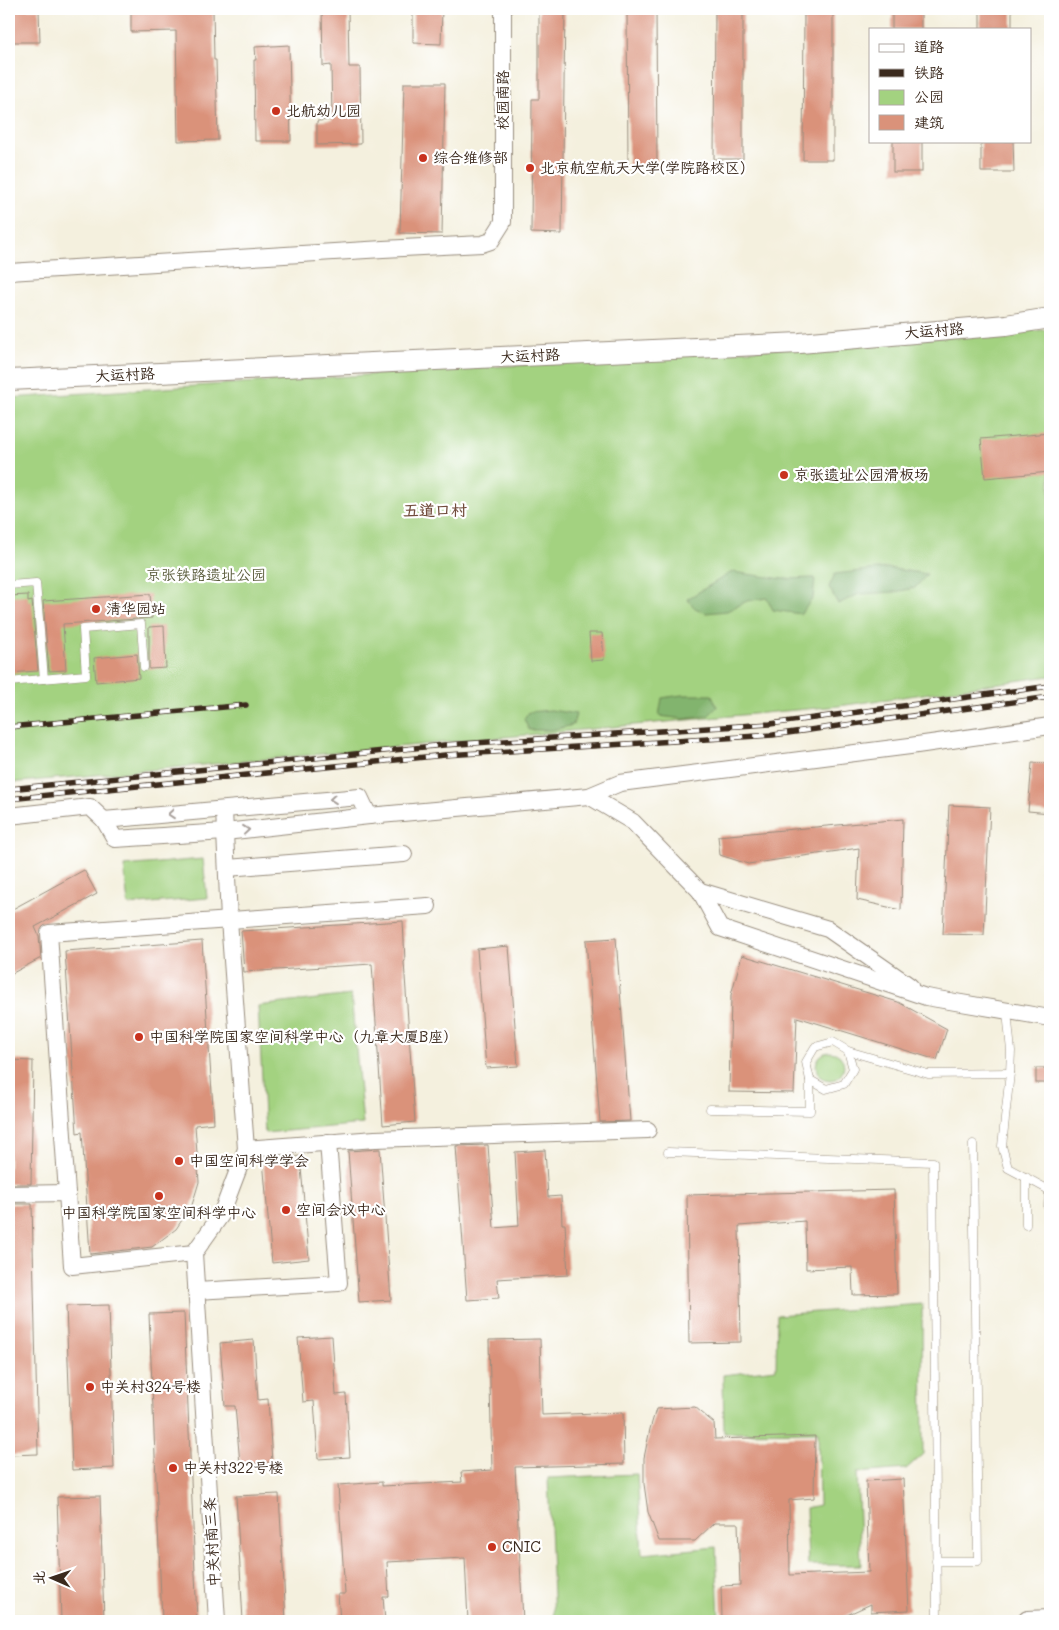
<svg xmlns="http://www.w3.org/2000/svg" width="1059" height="1630" font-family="Mali,'LXGW WenKai TC',sans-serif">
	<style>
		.green { fill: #a3d280; stroke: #6f7e4f }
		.forest { fill: #82b46e; stroke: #5e6f46 }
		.building { fill: #da927a }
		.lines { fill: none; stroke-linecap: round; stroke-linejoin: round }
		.service-casing { stroke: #988d7e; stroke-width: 9 }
		.minor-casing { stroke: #988d7e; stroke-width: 18 }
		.tertiary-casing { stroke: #988d7e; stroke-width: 22 }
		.service { stroke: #fff; stroke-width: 8 }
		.minor { stroke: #fff; stroke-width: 16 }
		.tertiary { stroke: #fff; stroke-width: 20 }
		.rail-casing { stroke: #3b2a1e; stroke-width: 5.5 }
		.rail { stroke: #fff; stroke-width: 4; stroke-dasharray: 11; stroke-linecap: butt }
		.oneway { stroke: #a79f9a }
		.poi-dot { fill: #c8321e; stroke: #fff; stroke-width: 2 }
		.labels { text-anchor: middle; stroke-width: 4.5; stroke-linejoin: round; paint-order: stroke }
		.street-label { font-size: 15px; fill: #3b2a1e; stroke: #fff }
		.poi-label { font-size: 15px; fill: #3b2a1e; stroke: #fff; text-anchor: start }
		.park-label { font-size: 15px; fill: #5a5c3b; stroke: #fff }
		.neighbourhood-label { font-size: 16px; font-weight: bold; fill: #734e3e; stroke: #fff }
	</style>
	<rect width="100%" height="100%" fill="#fff"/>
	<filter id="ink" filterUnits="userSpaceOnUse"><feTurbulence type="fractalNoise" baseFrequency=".02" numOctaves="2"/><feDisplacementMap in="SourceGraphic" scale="10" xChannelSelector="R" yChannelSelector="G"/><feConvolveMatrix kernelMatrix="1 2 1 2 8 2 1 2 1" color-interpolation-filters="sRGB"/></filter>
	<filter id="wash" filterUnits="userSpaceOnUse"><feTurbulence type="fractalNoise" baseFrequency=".0096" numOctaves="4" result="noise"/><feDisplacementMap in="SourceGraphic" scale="20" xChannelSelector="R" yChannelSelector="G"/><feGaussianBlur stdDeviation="1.12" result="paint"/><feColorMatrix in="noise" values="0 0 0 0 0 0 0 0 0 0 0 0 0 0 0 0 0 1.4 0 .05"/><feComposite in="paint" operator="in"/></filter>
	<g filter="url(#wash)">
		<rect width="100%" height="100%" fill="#f4f0de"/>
		<!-- green -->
		<g class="green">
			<path d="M 1042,330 L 1050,330 L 1050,676 L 839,706 L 9,783 L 9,398 L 877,342 Z"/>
			<path d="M 203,859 L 207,898 L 128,905 L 124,866 Z"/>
			<path d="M 351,995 L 363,1124 L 265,1133 L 258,1006 Z"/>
			<circle cx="830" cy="1066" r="14"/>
			<path d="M 922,1304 L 923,1454 L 906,1469 L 857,1473 L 861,1565 L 808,1565 L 806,1508 L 819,1505 L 818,1432 L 724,1433 L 723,1375 L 776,1369 L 777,1315 Z"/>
			<path d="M 637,1474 L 642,1554 L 716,1547 L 719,1621 L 554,1621 L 548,1478 Z"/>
		</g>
		<!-- forest -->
		<g class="forest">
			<path d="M 887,568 L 927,574 L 915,588 L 895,592 L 859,594 L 838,604 L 829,587 L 835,574 Z"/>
			<path d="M 732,572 L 783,579 L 815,578 L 813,598 L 801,614 L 773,610 L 767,598 L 747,601 L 727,611 L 706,613 L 695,608 L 687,599 Z"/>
			<path d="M 682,695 L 712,695 L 717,707 L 708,716 L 684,719 L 659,716 L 662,698 Z"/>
			<path d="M 551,710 L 576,714 L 573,725 L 552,730 L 529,730 L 524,719 L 529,712 Z"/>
		</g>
		<g id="blocks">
			<!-- building -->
			<g class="building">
				<path d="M 9,9 L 39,9 L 40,42 L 9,42 Z"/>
				<path d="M 131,9 L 213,9 L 214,60 L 216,60 L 218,140 L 178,141 L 176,31 L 131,32 Z"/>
				<path d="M 322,9 L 348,9 L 349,67 L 360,67 L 361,144 L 317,145 L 317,121 L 332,120 L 331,65 L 323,66 Z"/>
				<path d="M 413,9 L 442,9 L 441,44 L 413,43 Z"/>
				<path d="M 539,9 L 565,9 L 562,234 L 531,233 L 532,99 L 539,99 Z"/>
				<path d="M 627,9 L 656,9 L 657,165 L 628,165 Z"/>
				<path d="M 715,9 L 743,9 L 743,159 L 714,159 Z"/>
				<path d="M 804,9 L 833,9 L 833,160 L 803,160 Z"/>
				<rect x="892" y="9" width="29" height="20"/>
				<rect x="980" y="9" width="32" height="20"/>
				<path d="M 289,45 L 291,141 L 255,141 L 254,60 L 256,60 L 255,47 Z"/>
				<path d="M 404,83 L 445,83 L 442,234 L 400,233 Z"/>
				<rect x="893" y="141" width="29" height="31"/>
				<path d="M 981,141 L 1013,141 L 1014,172 L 981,172 Z"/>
				<path d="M 1050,433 L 1050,472 L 985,478 L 981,439 Z"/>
				<path d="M 150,594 L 152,618 L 63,624 L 66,670 L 49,671 L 43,601 Z"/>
				<path d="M 28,595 L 28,602 L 32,601 L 38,671 L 9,673 L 9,596 Z"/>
				<path d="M 164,626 L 166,668 L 149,669 L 149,627 Z"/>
				<path d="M 589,633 L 602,633 L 604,660 L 591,661 Z"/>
				<path d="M 137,654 L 139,678 L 96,682 L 94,658 Z"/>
				<path d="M 1032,763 L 1050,764 L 1050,813 L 1028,811 Z"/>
				<path d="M 949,805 L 990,807 L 984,935 L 943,934 Z"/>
				<path d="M 903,819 L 901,910 L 857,900 L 859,848 L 748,864 L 720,855 L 718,836 Z"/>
				<path d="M 84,870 L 97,894 L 35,927 L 39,936 L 41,958 L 9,975 L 9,911 Z"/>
				<path d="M 403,921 L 405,961 L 404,962 L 415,1122 L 383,1125 L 372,964 L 244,972 L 241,931 Z"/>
				<path d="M 616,938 L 630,1121 L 600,1122 L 586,940 Z"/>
				<path d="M 202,941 L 214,1123 L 195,1125 L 199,1182 L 192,1205 L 176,1229 L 152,1247 L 90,1254 L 82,1132 L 77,1133 L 65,951 Z"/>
				<path d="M 509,946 L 518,1066 L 486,1068 L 477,949 Z"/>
				<path d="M 742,955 L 898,1002 L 947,1029 L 937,1060 L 797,1017 L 794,1093 L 729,1092 L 731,995 Z"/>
				<path d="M 9,1060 L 33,1061 L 31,1184 L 9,1184 Z"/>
				<rect x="1036" y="1068" width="14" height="15"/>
				<path d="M 488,1145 L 494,1228 L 519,1226 L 515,1152 L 545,1150 L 548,1197 L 561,1196 L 562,1224 L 565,1224 L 568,1275 L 497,1279 L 499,1298 L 467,1300 L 456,1146 Z"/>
				<path d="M 380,1149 L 391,1300 L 359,1302 L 348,1151 Z"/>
				<path d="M 300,1156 L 309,1259 L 272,1263 L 263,1160 Z"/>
				<path d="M 894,1190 L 897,1294 L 853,1295 L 852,1267 L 806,1269 L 805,1221 L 739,1226 L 741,1342 L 689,1343 L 687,1195 Z"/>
				<path d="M 9,1204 L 32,1204 L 38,1454 L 9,1455 Z"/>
				<path d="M 109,1305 L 114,1468 L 72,1470 L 66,1306 Z"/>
				<path d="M 184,1313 L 197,1621 L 162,1621 L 149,1314 Z"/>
				<path d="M 332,1336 L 336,1395 L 346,1394 L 350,1457 L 318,1459 L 314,1401 L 303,1402 L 298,1338 Z"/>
				<path d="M 540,1339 L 542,1415 L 623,1412 L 624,1464 L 515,1467 L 523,1621 L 468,1621 L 465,1558 L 387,1562 L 389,1597 L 383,1597 L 385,1621 L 340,1621 L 338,1594 L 345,1594 L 338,1485 L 382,1482 L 382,1486 L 462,1482 L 461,1472 L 492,1470 L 489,1340 Z"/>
				<path d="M 254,1340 L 258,1400 L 268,1399 L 272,1462 L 240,1464 L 235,1406 L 225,1406 L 220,1343 Z"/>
				<path d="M 695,1407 L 714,1423 L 715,1439 L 815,1436 L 814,1498 L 789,1500 L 790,1575 L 869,1572 L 866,1481 L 903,1479 L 909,1610 L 871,1612 L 871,1604 L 838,1619 L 830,1621 L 734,1621 L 722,1618 L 721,1586 L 740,1585 L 738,1523 L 714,1523 L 695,1541 L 659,1541 L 648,1512 L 644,1484 L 644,1458 L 650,1429 L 656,1409 Z"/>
				<path d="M 279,1494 L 286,1621 L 243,1621 L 236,1496 Z"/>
				<path d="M 100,1496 L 104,1621 L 61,1621 L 57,1497 Z"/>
			</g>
		</g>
	</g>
	<g filter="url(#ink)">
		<use href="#blocks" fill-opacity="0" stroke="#988d7e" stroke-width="1"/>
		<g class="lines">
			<!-- service casing -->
			<g class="service-casing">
				<g id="service">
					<path d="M 9,585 L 36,583 L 44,679"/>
					<path d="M 9,682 L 86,675 L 83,629 L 141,624 L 144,667"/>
					<path d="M 1007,1012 L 1011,1051 L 1010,1073 L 1002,1146 L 1008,1168 L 1049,1190"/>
					<path d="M 833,1042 L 848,1051 L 853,1069 L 844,1084 L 826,1089 L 810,1080 L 806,1062 L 815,1047 Z"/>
					<path d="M 848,1051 L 928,1074 L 1010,1073"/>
					<path d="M 710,1109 L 810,1111 L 810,1080"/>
					<path d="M 668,1152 L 933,1162 L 937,1621"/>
					<path d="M 1050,1188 L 1049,1190 L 1048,1207 L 1050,1210"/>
					<path d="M 1026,1225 L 1026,1177"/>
					<path d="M 936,1561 L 978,1561 L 973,1144"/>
				</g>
			</g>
			<!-- minor casing -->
			<g class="minor-casing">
				<g id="minor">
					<path d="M 9,272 L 383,249 L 482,244 L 491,241 L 503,222 L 503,9"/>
					<path d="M 589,796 L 633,822 L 700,891 L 720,928 L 926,997 L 1050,1018"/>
					<path d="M 9,816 L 90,807 L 104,820 L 115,839 L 225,832 L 369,816 L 589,796 L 620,783 L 910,746 L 1050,726"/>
					<path d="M 104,820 L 360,797 L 369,816"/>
					<path d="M 227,868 L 404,854"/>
					<path d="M 700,891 L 828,929 L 910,986"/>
					<path d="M 246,1149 L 375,1139 L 648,1130"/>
					<path d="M 67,1193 L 49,933 L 428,906"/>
					<path d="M 9,1194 L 67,1193 L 72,1266 L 194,1253 L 221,1215 L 246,1149 L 229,920 L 224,810"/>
					<path d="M 194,1253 L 217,1621"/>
					<path d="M 196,1291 L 339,1283 L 328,1142"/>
				</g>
			</g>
			<!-- tertiary casing -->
			<g class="tertiary-casing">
				<g id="tertiary">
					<path d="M 9,380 L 800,343 L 1006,325 L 1050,318"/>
					<path d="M 1028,1621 L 1050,1620"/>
				</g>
			</g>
			<!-- service -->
			<use href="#service" class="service"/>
			<!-- minor -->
			<use href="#minor" class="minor"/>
			<!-- tertiary -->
			<use href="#tertiary" class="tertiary"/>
			<!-- rail casing -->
			<g class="rail-casing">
				<g id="rail">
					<path d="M 9,727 L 246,705"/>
					<path d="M 9,789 L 444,745 L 770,724 L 1050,686"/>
					<path d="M 9,799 L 445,755 L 773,735 L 1050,697"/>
				</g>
			</g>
			<!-- rail -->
			<use href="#rail" class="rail"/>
		</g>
		<!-- one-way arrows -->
		<defs><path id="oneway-chevron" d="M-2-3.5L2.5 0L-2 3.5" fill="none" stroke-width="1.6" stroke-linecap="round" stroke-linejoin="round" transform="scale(1.25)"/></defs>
		<g class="oneway">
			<use href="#oneway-chevron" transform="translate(333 799) rotate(175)"/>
			<use href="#oneway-chevron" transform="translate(171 814) rotate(175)"/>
			<use href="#oneway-chevron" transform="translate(246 830) rotate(-6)"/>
		</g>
	</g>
	<!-- markers -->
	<g class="poi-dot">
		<circle cx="276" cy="111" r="5"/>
		<circle cx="423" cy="158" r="5"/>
		<circle cx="530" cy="168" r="5"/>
		<circle cx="784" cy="475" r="5"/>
		<circle cx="96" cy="609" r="5"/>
		<circle cx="139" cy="1037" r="5"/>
		<circle cx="179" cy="1161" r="5"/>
		<circle cx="159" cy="1196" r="5"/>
		<circle cx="286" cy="1210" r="5"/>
		<circle cx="90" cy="1387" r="5"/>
		<circle cx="173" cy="1468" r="5"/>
		<circle cx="492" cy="1547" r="5"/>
	</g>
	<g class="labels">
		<!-- street labels -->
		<g class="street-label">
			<text transform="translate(503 100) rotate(-90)" y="5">校园南路</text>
			<text transform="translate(934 331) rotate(-5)" y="5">大运村路</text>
			<text transform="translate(530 356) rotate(-3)" y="5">大运村路</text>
			<text transform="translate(125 375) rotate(-3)" y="5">大运村路</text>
			<text transform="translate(212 1542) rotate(-93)" y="5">中关村南三条</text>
		</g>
		<!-- poi labels -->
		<g class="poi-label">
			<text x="286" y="116">北航幼儿园</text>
			<text x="433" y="163">综合维修部</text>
			<text x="540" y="173">北京航空航天大学(学院路校区)</text>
			<text x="794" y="480">京张遗址公园滑板场</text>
			<text x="106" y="614">清华园站</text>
			<text x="149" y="1042">中国科学院国家空间科学中心（九章大厦B座）</text>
			<text x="189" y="1166">中国空间科学学会</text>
			<text x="296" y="1215">空间会议中心</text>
			<text x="159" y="1218" text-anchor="middle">中国科学院国家空间科学中心</text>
			<text x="100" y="1392">中关村324号楼</text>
			<text x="183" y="1473">中关村322号楼</text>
			<text x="502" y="1552">CNIC</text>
		</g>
		<!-- park labels -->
		<g class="park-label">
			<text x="206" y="580">京张铁路遗址公园</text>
		</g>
		<!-- neighbourhood labels -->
		<g class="neighbourhood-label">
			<text x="435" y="516">五道口村</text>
		</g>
	</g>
	<!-- margin -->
	<rect width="1059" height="1630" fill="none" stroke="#fff" stroke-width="30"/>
	<!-- legend -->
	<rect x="869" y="28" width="162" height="115" fill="#ffffff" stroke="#b1aaa5"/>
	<rect x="879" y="44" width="25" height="8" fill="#ffffff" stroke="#b1aaa5"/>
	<text x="914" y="52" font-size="15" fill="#3b2a1e">道路</text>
	<rect x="879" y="69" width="25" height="8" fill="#3b2a1e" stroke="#b1aaa5"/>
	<text x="914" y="78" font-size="15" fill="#3b2a1e">铁路</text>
	<rect x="879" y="90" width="25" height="15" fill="#a3d280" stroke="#b1aaa5"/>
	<text x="914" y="102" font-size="15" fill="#3b2a1e">公园</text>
	<rect x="879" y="115" width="25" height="15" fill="#da927a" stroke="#b1aaa5"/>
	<text x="914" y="128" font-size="15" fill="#3b2a1e">建筑</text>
	<!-- north arrow -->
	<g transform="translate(52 1578) rotate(272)" stroke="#ffffff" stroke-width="4" paint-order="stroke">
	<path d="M0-4L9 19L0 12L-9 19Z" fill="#3b2a1e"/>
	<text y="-8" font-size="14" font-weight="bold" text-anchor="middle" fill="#3b2a1e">北</text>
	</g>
</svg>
